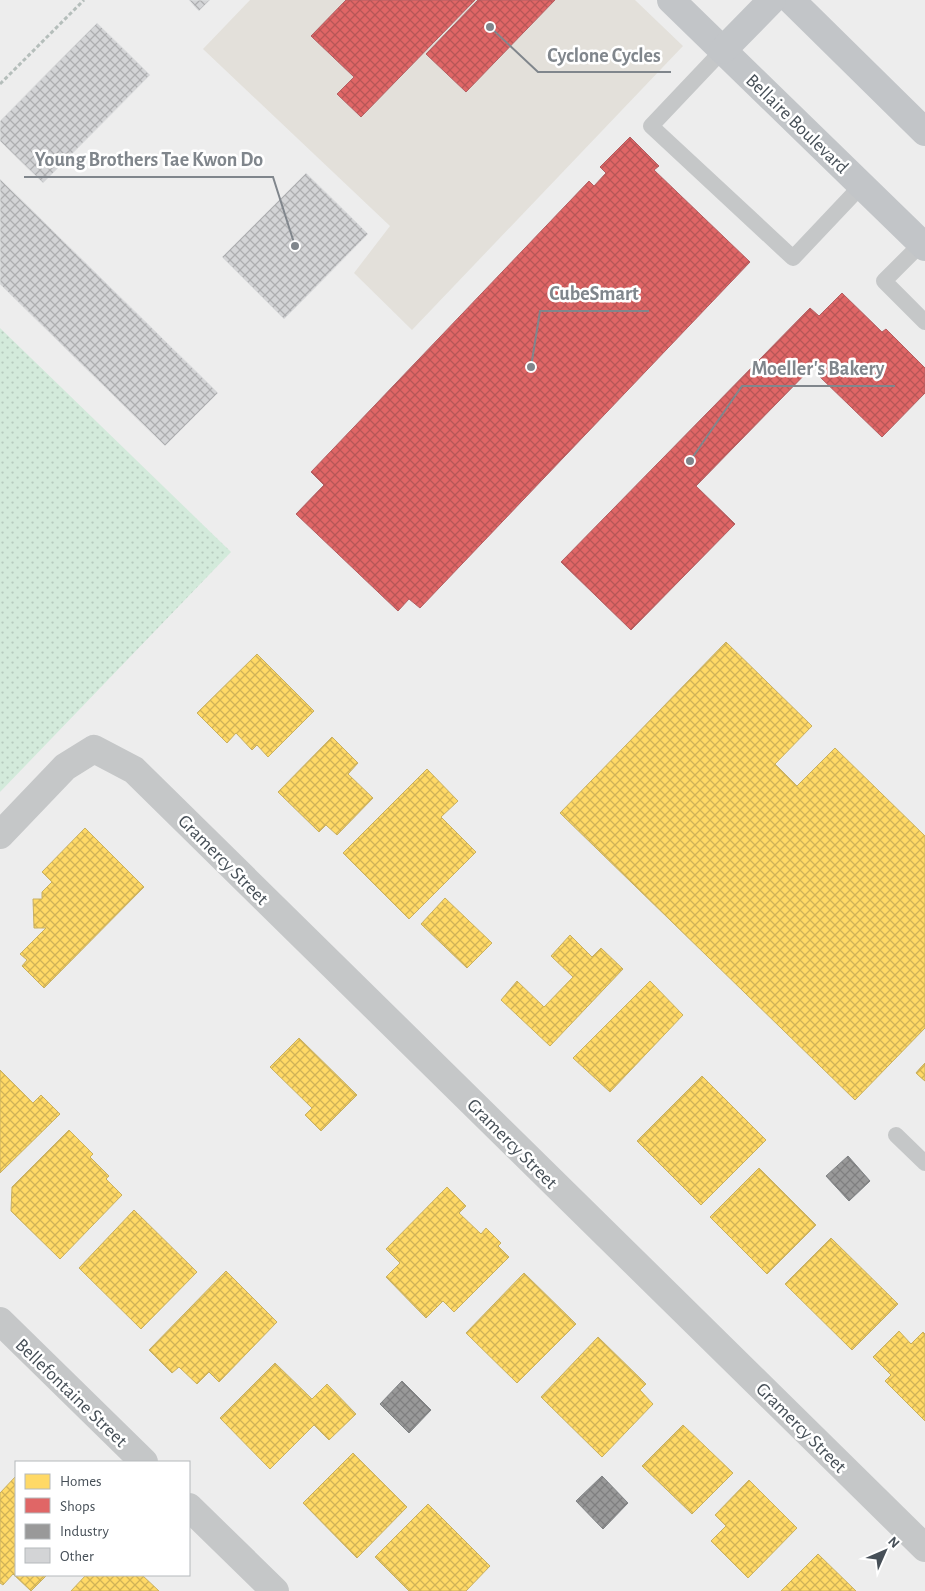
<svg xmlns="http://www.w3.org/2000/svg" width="925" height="1591" font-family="'Alegreya Sans',sans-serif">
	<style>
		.commercial { fill: #e3e0da }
		.grass { fill: url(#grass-dots) }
		.homes { fill: url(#homes-cross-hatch); stroke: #c8b062 }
		.shops { fill: url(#shops-cross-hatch); stroke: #b25f62 }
		.industry { fill: url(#industry-cross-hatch); stroke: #808385 }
		.building { fill: url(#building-cross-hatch); stroke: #dedfe0 }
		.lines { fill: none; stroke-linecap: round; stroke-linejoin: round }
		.path { stroke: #b5bebb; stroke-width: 3; stroke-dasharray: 4 2.5; stroke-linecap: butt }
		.lane { stroke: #c5c7c8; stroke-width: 16 }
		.street { stroke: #c5c7c8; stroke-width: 28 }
		.primary { stroke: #c2c5c8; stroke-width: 28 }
		.labels { text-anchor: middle; stroke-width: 5; stroke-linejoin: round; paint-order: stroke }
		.street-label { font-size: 19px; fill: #464f57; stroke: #fff }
		.leader { fill: none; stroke: #80868c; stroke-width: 2 }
		.callout-dot { fill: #80868c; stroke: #fff; stroke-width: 2 }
		.callout-label { font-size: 20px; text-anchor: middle; font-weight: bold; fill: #80868c; stroke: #fff; stroke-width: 5; stroke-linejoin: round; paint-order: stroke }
	</style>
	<defs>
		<pattern id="grass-dots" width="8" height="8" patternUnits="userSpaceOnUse" patternTransform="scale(1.25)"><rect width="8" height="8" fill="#d3eadb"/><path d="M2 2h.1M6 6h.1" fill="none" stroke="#b6cabe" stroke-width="1.8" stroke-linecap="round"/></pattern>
		<pattern id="homes-cross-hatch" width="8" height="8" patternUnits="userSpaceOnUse" patternTransform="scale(1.25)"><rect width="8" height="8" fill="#ffd966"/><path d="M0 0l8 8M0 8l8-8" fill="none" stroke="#d0b257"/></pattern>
		<pattern id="shops-cross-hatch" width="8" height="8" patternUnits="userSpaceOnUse" patternTransform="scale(1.25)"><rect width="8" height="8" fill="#e06666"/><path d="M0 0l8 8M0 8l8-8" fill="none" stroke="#b75657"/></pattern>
		<pattern id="industry-cross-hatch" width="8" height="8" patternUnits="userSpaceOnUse" patternTransform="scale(1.25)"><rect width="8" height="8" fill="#999"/><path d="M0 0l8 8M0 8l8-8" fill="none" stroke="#7f7f80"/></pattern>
		<pattern id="building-cross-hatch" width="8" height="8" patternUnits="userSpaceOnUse" patternTransform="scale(1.25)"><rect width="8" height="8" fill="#d3d4d6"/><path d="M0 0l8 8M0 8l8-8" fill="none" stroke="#adaeb0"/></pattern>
	</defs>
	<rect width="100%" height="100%" fill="#ededed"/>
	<!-- commercial -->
	<path class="commercial" d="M 250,0 L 635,0 L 683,46 L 412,330 L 354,273 L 390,226 L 203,49 Z"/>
	<!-- grass -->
	<path class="grass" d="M 0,328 L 231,552 L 0,792 Z"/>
	<!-- homes -->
	<g class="homes">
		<path d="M 726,642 L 812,726 L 775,764 L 797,786 L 835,748 L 925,836 L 925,1028 L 855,1100 L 560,813 Z"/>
		<path d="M 257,654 L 314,711 L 268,757 L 257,745 L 252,750 L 236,733 L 227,743 L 197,713 Z"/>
		<path d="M 332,737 L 358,763 L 348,774 L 373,798 L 337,835 L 326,825 L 319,832 L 278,792 Z"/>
		<path d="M 427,769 L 458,801 L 441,817 L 476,852 L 409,919 L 343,853 Z"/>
		<path d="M 85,828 L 144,887 L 44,988 L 22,966 L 27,960 L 20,954 L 46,928 L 34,928 L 33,899 L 42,899 L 42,892 L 52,882 L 42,872 Z"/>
		<path d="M 445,898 L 492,943 L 467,968 L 421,924 Z"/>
		<path d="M 570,935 L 592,957 L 601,948 L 623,969 L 550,1046 L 501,1000 L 517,981 L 544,1007 L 573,977 L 551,956 Z"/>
		<path d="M 650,981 L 683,1015 L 610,1092 L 573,1058 Z"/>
		<path d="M 299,1038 L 357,1095 L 321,1131 L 305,1115 L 312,1108 L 270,1067 Z"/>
		<path d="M 925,1063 L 925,1081 L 916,1073 Z"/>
		<path d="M 925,1063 L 925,1081 L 916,1073 Z"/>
		<path d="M 0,1070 L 33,1103 L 41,1095 L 60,1114 L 0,1173 Z"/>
		<path d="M 702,1076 L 766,1140 L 701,1205 L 637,1141 Z"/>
		<path d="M 69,1130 L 93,1154 L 90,1157 L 109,1176 L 106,1179 L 122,1195 L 60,1259 L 11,1211 L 12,1187 Z"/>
		<path d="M 759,1168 L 816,1225 L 767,1274 L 710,1217 Z"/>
		<path d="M 447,1187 L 466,1206 L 459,1213 L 481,1234 L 486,1228 L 501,1243 L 498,1246 L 509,1257 L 454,1312 L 443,1301 L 426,1318 L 386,1277 L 400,1263 L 386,1249 Z"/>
		<path d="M 134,1210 L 197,1272 L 141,1329 L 79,1268 Z"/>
		<path d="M 831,1238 L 898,1304 L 852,1350 L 785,1284 Z"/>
		<path d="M 226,1271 L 277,1322 L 219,1382 L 209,1372 L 197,1384 L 179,1367 L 172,1373 L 149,1350 Z"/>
		<path d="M 524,1273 L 576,1324 L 517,1383 L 466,1333 Z"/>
		<path d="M 899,1331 L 911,1344 L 923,1332 L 925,1334 L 925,1421 L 885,1381 L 891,1375 L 873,1357 Z"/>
		<path d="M 598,1337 L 646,1384 L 640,1390 L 653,1404 L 602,1457 L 541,1397 Z"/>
		<path d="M 275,1363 L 312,1399 L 327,1384 L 356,1414 L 329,1440 L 314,1425 L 270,1469 L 220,1418 Z"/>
		<path d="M 683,1425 L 733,1473 L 692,1514 L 642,1466 Z"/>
		<path d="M 353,1453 L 407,1507 L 357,1558 L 303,1503 Z"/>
		<path d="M 16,1476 L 16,1575 L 47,1575 L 31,1591 L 13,1574 L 3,1585 L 0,1583 L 0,1493 Z"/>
		<path d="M 749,1480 L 797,1528 L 748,1578 L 711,1541 L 726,1526 L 715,1515 Z"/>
		<path d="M 428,1504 L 490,1566 L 466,1591 L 409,1591 L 375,1557 Z"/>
		<path d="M 818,1554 L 856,1591 L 781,1591 Z"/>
		<path d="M 86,1575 L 142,1575 L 159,1591 L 71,1591 Z"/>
	</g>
	<!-- shops -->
	<g class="shops">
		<path d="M 346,0 L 475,0 L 361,117 L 337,94 L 354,77 L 311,36 Z"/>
		<path d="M 478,0 L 555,0 L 466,92 L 426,54 Z"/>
		<path d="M 630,137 L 659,166 L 654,170 L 750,262 L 420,608 L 409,599 L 398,611 L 296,514 L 324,485 L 311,472 L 589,181 L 594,186 L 606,173 L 600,167 Z"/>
		<path d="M 842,293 L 882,332 L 886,329 L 925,368 L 925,393 L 882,437 L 819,376 L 825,370 L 817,362 L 696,486 L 735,524 L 631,630 L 561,562 L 810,308 L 819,316 Z"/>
	</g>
	<!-- industry -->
	<g class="industry">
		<path d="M 848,1156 L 870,1181 L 849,1201 L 826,1176 Z"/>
		<path d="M 402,1381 L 431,1410 L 409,1433 L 380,1404 Z"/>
		<path d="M 602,1476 L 628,1503 L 603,1529 L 576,1501 Z"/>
	</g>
	<!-- building -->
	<g class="building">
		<path d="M 189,0 L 210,0 L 199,11 Z"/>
		<path d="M 97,23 L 150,75 L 43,183 L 0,141 L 0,121 Z"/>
		<path d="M 306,173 L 368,234 L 284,319 L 222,257 Z"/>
		<path d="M 0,179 L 218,393 L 165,446 L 0,284 Z"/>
	</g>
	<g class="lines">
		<!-- path -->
		<path class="path" d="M 0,84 L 84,0"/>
		<!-- lane -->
		<g class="lane">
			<path d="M 723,50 L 651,126 L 793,258 L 862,185"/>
			<path d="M 922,243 L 884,281 L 925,322"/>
			<path d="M 896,1135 L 925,1163"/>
		</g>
		<!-- street -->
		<g class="street">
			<path d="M 0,835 L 65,767 L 94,749 L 134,770 L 925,1548"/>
			<path d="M 0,1321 L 144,1462"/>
			<path d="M 189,1507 L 275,1591"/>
		</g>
		<!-- primary -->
		<g class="primary">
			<path d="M 671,0 L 925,247"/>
			<path d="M 791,0 L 925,132"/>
			<path d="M 723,50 L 772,0"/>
		</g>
	</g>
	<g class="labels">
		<!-- street labels -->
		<g class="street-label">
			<text transform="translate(798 123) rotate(44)" y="7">Bellaire Boulevard</text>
			<text transform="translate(224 859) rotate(45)" y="7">Gramercy Street</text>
			<text transform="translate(513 1143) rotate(45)" y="7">Gramercy Street</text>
			<text transform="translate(72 1392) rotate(44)" y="7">Bellefontaine Street</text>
			<text transform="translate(802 1427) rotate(45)" y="7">Gramercy Street</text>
		</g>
	</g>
	<!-- callouts -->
	<path class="leader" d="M490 27L538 72H671M295 246L273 177H24M531 367L540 311H649M690 461L742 386H895"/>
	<g class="callout-dot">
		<circle cx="490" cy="27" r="5"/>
		<circle cx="295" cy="246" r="5"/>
		<circle cx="531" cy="367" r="5"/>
		<circle cx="690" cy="461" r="5"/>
	</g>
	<g class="callout-label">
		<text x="604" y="62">Cyclone Cycles</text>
		<text x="149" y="166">Young Brothers Tae Kwon Do</text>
		<text x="594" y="300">CubeSmart</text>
		<text x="818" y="375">Moeller's Bakery</text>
	</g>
	<!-- legend -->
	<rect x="15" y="1461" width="175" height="115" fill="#ffffff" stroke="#b5b9bc"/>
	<rect x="25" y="1474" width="25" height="15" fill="#ffd966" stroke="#b5b9bc"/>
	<text x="60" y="1486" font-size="15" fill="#464f57">Homes</text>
	<rect x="25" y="1498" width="25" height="15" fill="#e06666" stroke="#b5b9bc"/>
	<text x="60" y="1511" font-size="15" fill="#464f57">Shops</text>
	<rect x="25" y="1524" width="25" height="15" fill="#999999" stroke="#b5b9bc"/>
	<text x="60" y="1536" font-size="15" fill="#464f57">Industry</text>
	<rect x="25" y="1548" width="25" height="15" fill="#d3d4d6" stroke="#b5b9bc"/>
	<text x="60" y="1561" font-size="15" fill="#464f57">Other</text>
	<!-- north arrow -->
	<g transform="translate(885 1551) rotate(45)" stroke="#ffffff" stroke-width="4" paint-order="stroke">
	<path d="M0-4L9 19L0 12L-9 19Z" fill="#464f57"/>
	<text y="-8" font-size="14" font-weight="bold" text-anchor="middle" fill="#464f57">N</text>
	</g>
</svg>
